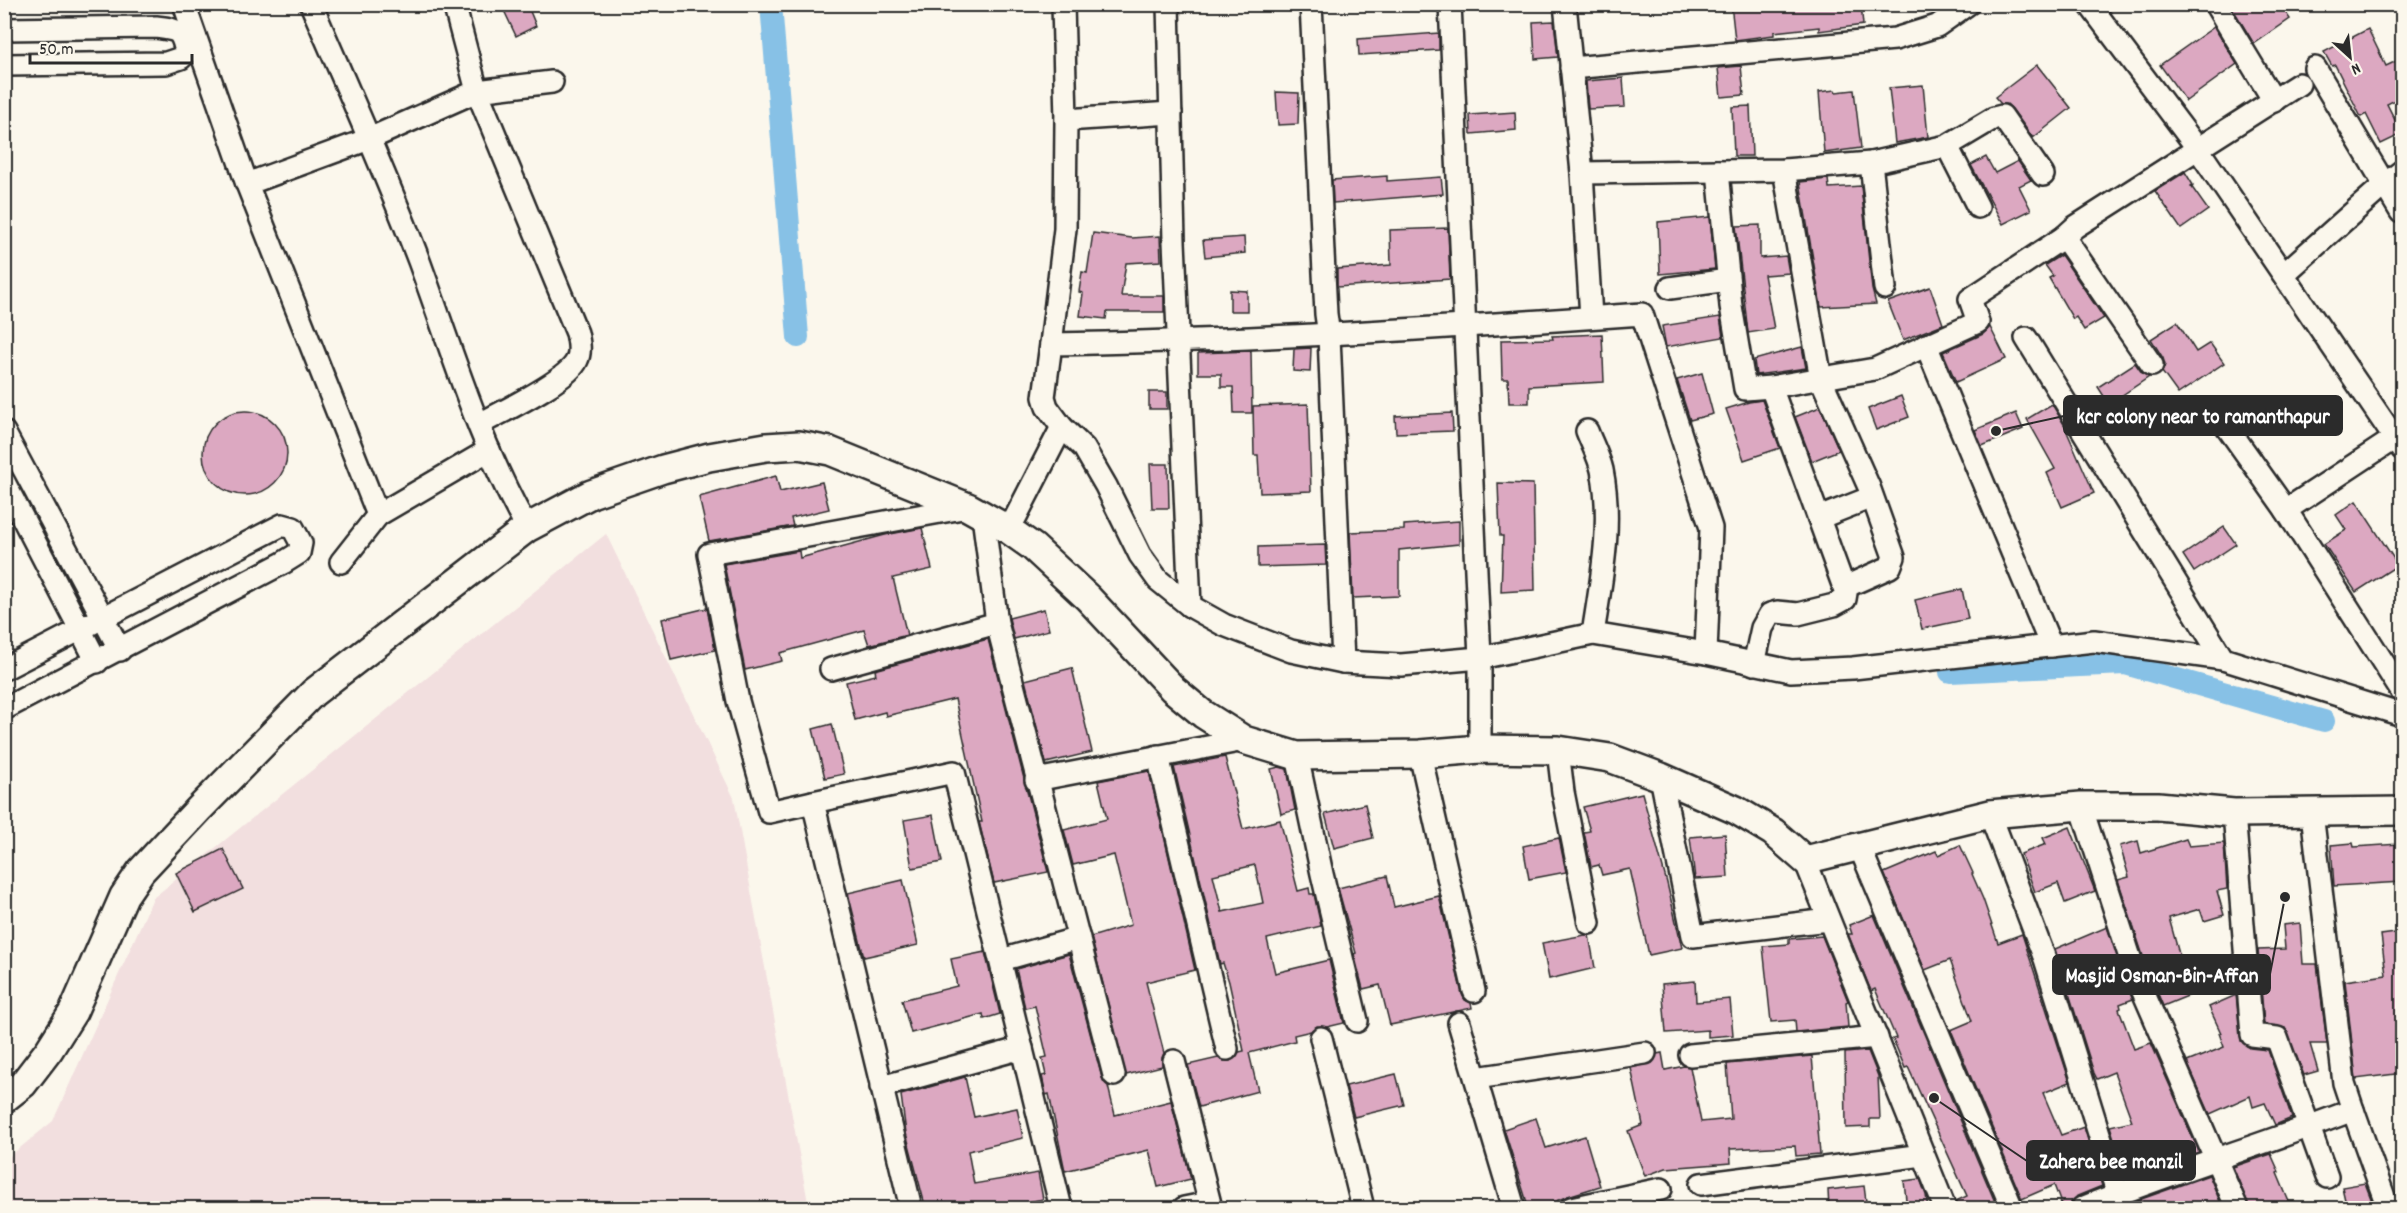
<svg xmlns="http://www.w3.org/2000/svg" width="2407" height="1213" font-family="Dekko,sans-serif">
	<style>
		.built { fill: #f2dfdf }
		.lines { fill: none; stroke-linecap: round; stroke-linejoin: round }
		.canal { stroke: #87c1e6; stroke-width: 22 }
		.building { fill: #dca8c1; stroke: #2b2b2b; stroke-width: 1.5; fill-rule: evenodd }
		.minor-casing { stroke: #2b2b2b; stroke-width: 26 }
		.tertiary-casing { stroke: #2b2b2b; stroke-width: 32 }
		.minor { stroke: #fbf7ec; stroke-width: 21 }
		.tertiary { stroke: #fbf7ec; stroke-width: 27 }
		.leader { fill: none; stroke: #2b2b2b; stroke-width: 2 }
		.callout-dot { fill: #2b2b2b; stroke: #fbf7ec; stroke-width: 2 }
		.callout { fill: #2b2b2b; stroke: #2b2b2b; stroke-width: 2 }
		.callout-label { font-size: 21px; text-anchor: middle; font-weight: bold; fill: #fff }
	</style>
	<rect width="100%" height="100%" fill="#fbf7ec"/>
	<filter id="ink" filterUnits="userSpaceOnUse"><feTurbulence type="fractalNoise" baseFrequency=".0167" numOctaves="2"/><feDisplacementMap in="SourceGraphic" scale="12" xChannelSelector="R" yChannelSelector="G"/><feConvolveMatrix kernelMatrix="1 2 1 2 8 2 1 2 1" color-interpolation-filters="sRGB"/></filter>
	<g filter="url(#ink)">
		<!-- built -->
		<path class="built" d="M 606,534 L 734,798 L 809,1208 L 5,1208 L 5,1160 L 53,1121 L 153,898 Z"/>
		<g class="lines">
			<!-- canal -->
			<g class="canal">
				<path d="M 771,4 L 798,337"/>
				<path d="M 1950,672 L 2125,664 L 2324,721"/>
			</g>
		</g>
		<!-- building -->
		<g class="building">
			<path d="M 501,4 L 527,4 L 536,26 L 516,36 Z"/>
			<path d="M 1731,4 L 1861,4 L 1863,25 L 1819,31 L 1819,27 L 1774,32 L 1774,35 L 1735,40 Z"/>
			<path d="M 2230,4 L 2280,4 L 2290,19 L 2254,44 Z"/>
			<path d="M 1554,21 L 1558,57 L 1535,59 L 1533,22 Z"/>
			<path d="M 2214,27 L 2237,64 L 2186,101 L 2160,65 Z"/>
			<path d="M 2368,29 L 2386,66 L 2403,58 L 2403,96 L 2387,104 L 2402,134 L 2381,144 L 2366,114 L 2361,117 L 2335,65 L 2332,66 L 2324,52 Z"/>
			<path d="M 1439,33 L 1439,50 L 1359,55 L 1358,39 Z"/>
			<path d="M 2037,65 L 2071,108 L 2033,138 L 2012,109 L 2007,104 L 2001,104 L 1995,97 Z"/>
			<path d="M 1741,66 L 1744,95 L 1721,97 L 1718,68 Z"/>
			<path d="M 1623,78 L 1625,107 L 1588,109 L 1586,81 Z"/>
			<path d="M 1923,85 L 1928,137 L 1895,143 L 1889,88 Z"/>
			<path d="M 1835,90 L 1836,92 L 1854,90 L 1861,148 L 1824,153 L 1819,92 Z"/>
			<path d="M 1276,92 L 1299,93 L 1298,124 L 1278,125 Z"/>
			<path d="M 1750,106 L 1752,156 L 1734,156 L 1732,107 Z"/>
			<path d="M 1515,112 L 1516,130 L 1471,134 L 1470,115 Z"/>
			<path d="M 1986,157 L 1995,173 L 2018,161 L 2031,180 L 2019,186 L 2031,210 L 2003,224 L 1971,165 Z"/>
			<path d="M 2185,172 L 2193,185 L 2191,186 L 2208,210 L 2181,229 L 2155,191 Z"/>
			<path d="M 1387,176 L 1387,181 L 1441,177 L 1443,194 L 1333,203 L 1332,180 Z"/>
			<path d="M 1828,179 L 1829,188 L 1861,186 L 1872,289 L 1876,304 L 1821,307 L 1800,182 Z"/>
			<path d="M 1710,217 L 1715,269 L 1660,274 L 1658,222 Z"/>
			<path d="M 1760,225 L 1760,258 L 1786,256 L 1789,273 L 1764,275 L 1774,329 L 1748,333 L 1736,226 Z"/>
			<path d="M 1448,228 L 1450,279 L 1337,287 L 1337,269 L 1391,265 L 1390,230 Z"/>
			<path d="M 1093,233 L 1132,238 L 1160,236 L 1161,261 L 1126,263 L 1121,296 L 1164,296 L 1164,312 L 1107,312 L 1106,319 L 1080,316 L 1083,293 L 1079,292 L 1082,272 L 1087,273 Z"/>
			<path d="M 1244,237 L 1245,253 L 1205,257 L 1203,240 Z"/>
			<path d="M 2061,255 L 2104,318 L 2084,330 L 2076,317 L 2073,319 L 2049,278 L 2053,276 L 2045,265 Z"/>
			<path d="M 1930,287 L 1943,324 L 1903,340 L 1888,302 Z"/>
			<path d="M 1230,290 L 1247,291 L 1247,311 L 1230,311 Z"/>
			<path d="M 1720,317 L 1723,337 L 1666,347 L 1662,326 Z"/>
			<path d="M 2177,322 L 2196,352 L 2210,343 L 2224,363 L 2178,394 L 2162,372 L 2165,365 L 2163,358 L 2151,339 Z"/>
			<path d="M 1990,327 L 2006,359 L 1956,382 L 1943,352 L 1983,334 Z"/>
			<path d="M 1602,334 L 1604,382 L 1529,386 L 1529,403 L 1509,403 L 1508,379 L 1502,379 L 1501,340 L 1553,339 L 1552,336 Z"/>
			<path d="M 1802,347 L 1806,368 L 1756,375 L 1754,360 Z"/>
			<path d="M 1311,348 L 1310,372 L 1293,371 L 1294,349 Z"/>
			<path d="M 1251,351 L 1252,413 L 1234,413 L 1233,387 L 1221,387 L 1221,374 L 1198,374 L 1198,353 Z"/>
			<path d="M 2135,363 L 2142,373 L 2149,377 L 2109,404 L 2098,387 Z"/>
			<path d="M 1702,373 L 1713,414 L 1690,420 L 1677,380 Z"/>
			<rect x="1149" y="392" width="18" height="17"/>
			<path d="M 1901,396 L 1909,417 L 1876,430 L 1868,409 Z"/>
			<path d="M 1762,400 L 1780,448 L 1744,460 L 1726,409 L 1749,402 Z"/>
			<path d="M 1308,404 L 1311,491 L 1260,493 L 1258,455 L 1254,455 L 1253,406 Z"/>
			<path d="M 2052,404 L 2068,431 L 2067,432 L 2094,493 L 2062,507 L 2047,473 L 2055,469 L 2027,419 Z"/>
			<path d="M 1820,407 L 1839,450 L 1812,461 L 1795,417 Z"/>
			<circle cx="245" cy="453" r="42"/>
			<path d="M 1452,413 L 1453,431 L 1396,433 L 1395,416 Z"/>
			<path d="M 2016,413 L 2023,429 L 1982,446 L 1975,430 Z"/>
			<path d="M 1150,464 L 1168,464 L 1169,508 L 1152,508 Z"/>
			<path d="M 776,476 L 780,492 L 822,482 L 829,509 L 791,518 L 793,526 L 709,541 L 699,497 Z"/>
			<path d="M 1498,483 L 1533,484 L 1535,590 L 1501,592 L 1503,536 L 1500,536 Z"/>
			<path d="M 2356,501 L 2398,565 L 2356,592 L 2324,544 L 2346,530 L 2336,515 Z"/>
			<path d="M 1459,521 L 1459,544 L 1399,550 L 1399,596 L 1353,598 L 1350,532 L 1404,530 L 1404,525 Z"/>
			<path d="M 2224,527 L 2236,544 L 2194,572 L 2183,555 Z"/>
			<path d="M 922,528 L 932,569 L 893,578 L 907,635 L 869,645 L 864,630 L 780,653 L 782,661 L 745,670 L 724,564 L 799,551 L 800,558 L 885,535 Z"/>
			<path d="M 1325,545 L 1326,565 L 1258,567 L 1258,547 Z"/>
			<path d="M 1962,589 L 1968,619 L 1922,629 L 1915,600 Z"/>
			<path d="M 707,608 L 715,650 L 671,660 L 662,619 Z"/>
			<path d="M 1044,609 L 1049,630 L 1014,639 L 1009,618 Z"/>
			<path d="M 988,639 L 1048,872 L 994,883 L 979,822 L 982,822 L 955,699 L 886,716 L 885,712 L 855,720 L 846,682 L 876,675 L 875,670 Z"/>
			<path d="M 1072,668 L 1092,752 L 1046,763 L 1025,680 Z"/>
			<path d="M 832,724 L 844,774 L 825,778 L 813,729 Z"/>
			<path d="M 1225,757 L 1243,829 L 1280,820 L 1298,891 L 1309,888 L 1310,894 L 1314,894 L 1321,926 L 1267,939 L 1275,973 L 1329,960 L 1344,1023 L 1327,1027 L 1317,1026 L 1311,1031 L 1294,1035 L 1295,1041 L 1249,1053 L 1258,1091 L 1199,1107 L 1188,1065 L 1218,1058 L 1224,1061 L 1230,1061 L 1239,1052 L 1244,1051 L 1229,982 L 1223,963 L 1220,964 L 1174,767 ZM 1255,865 L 1263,903 L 1222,912 L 1213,875 Z"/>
			<path d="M 1279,767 L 1287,769 L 1295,810 L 1281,814 L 1271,769 Z"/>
			<path d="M 1149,771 L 1195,970 L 1146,982 L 1164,1053 L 1162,1058 L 1162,1066 L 1126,1075 L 1091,937 L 1131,925 L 1114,855 L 1073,865 L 1064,830 L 1107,819 L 1098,781 Z"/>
			<path d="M 1642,793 L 1667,883 L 1682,948 L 1649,955 L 1630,869 L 1602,875 L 1599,865 L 1591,867 L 1584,832 L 1590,831 L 1583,807 Z"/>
			<path d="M 1365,804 L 1373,838 L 1334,848 L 1325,814 Z"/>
			<path d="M 933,815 L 942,862 L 912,868 L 904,820 Z"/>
			<path d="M 2070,827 L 2095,891 L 2065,903 L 2058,883 L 2035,892 L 2021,854 L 2046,844 L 2043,838 Z"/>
			<path d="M 1725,834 L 1728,877 L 1695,879 L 1690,837 Z"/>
			<path d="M 1559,838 L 1566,872 L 1529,879 L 1523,846 Z"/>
			<path d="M 2186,839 L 2189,846 L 2224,843 L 2227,889 L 2217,891 L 2224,915 L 2204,921 L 2200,909 L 2169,918 L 2181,961 L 2195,993 L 2163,1006 L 2147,968 L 2118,880 L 2129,877 L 2120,846 L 2138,841 L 2141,853 Z"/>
			<path d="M 2353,843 L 2354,847 L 2399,844 L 2402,882 L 2334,886 L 2331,845 Z"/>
			<path d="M 1960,845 L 1973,873 L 1972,874 L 1983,899 L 1998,943 L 2022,934 L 2070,1082 L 2043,1093 L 2061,1135 L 2084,1127 L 2102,1186 L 2077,1196 L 2069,1206 L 2063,1209 L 2054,1185 L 2022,1199 L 1951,1030 L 1972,1021 L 1950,960 L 1925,970 L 1884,873 L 1936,851 L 1938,855 Z"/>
			<path d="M 223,849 L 243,889 L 195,912 L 176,873 Z"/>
			<path d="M 1387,876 L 1394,907 L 1439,896 L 1462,994 L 1465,1000 L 1471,1003 L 1472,1008 L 1390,1025 L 1380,985 L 1363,989 L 1354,954 L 1356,953 L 1338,888 Z"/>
			<path d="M 903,880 L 918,945 L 864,957 L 848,893 Z"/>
			<path d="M 1874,915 L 1998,1209 L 1958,1209 L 1956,1201 L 1967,1196 L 1908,1067 L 1905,1068 L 1893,1039 L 1896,1038 L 1875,989 L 1871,991 L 1848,934 L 1852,934 L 1849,925 Z"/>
			<path d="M 2300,923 L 2303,964 L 2317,964 L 2327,1044 L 2310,1044 L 2318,1071 L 2304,1075 L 2285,1028 L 2264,1024 L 2258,950 L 2285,949 L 2283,925 Z"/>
			<path d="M 2107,927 L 2133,999 L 2120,1004 L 2121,1008 L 2119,1009 L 2134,1049 L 2151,1043 L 2199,1152 L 2126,1177 L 2110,1126 L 2132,1121 L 2114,1072 L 2097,1079 L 2094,1073 L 2055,949 Z"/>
			<path d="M 2403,932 L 2403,1073 L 2356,1079 L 2345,981 L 2386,975 L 2381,935 Z"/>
			<path d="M 1585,935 L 1589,935 L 1595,968 L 1549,979 L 1542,943 Z"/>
			<path d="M 1822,936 L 1848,1001 L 1846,1002 L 1848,1027 L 1796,1032 L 1795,1020 L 1771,1022 L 1763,946 L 1789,944 L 1789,939 Z"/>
			<path d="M 985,952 L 1000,1014 L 984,1019 L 983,1014 L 911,1033 L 902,1000 L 957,986 L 951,959 Z"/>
			<path d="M 1069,954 L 1102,1078 L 1108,1086 L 1115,1115 L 1171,1101 L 1191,1179 L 1158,1187 L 1149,1150 L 1065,1171 L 1049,1094 L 1046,1095 L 1042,1076 L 1046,1075 L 1042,1058 L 1047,1057 L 1035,1006 L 1025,1008 L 1016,969 Z"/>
			<path d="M 1695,981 L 1696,1002 L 1730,999 L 1733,1035 L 1708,1037 L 1708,1030 L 1666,1033 L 1662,984 Z"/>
			<path d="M 2236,995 L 2241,1041 L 2250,1048 L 2268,1050 L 2292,1118 L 2275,1125 L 2265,1103 L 2253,1107 L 2250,1096 L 2210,1114 L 2187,1062 L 2224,1047 L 2219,1033 L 2221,1033 L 2209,1007 Z"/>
			<path d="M 1868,1051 L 1878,1076 L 1880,1119 L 1870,1119 L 1870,1127 L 1846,1128 L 1845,1053 Z"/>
			<path d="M 1662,1053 L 1665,1070 L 1684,1066 L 1690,1067 L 1701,1122 L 1731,1119 L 1727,1064 L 1812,1056 L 1820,1154 L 1796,1156 L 1795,1146 L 1730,1149 L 1731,1163 L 1666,1168 L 1645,1176 L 1628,1131 L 1643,1125 L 1631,1068 L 1652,1063 L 1657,1054 Z"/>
			<path d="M 1396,1074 L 1404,1105 L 1354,1117 L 1346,1086 Z"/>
			<path d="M 965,1077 L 974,1117 L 1017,1108 L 1023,1138 L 968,1151 L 974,1184 L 1038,1173 L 1043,1199 L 992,1209 L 926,1209 L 906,1133 L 901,1095 Z"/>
			<path d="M 1536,1118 L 1546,1148 L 1585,1136 L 1600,1186 L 1568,1196 L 1537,1209 L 1529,1209 L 1504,1129 Z"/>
			<path d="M 2271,1154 L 2279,1172 L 2277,1173 L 2292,1209 L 2250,1209 L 2233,1167 Z"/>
			<path d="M 2209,1175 L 2223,1209 L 2136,1209 L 2133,1202 Z"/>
			<path d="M 1920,1179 L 1926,1195 L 1928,1209 L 1907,1209 L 1904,1181 Z"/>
			<path d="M 2365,1183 L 2375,1209 L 2347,1209 L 2342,1187 Z"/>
			<path d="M 1864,1186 L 1867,1209 L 1829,1209 L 1828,1190 Z"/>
		</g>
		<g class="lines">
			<!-- minor casing -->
			<g class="minor-casing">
				<g id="minor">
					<path d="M 184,4 L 247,184 L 378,515"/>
					<path d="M 311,4 C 348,90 386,174 419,261 C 452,351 480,445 527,528"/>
					<path d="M 1063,4 L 1066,120 L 1065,229 L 1051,344 C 1248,341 1445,328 1642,314 L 1711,528 L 1706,653"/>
					<path d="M 1168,4 L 1174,241 L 1190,606"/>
					<path d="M 1311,4 L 1326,314 L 1329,336 L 1343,662"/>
					<path d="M 1450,4 L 1480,658 L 1480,749"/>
					<path d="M 1565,4 L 1582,173 L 1591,317"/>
					<path d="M 2089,4 L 2198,149 L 2402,449"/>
					<path d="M 2217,7 L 2274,101"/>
					<path d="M 4,29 L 156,27 C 178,30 181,29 186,52 L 181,58 L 166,63 L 4,65"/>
					<path d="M 1571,68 L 1895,39 L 1937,26 L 1968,4"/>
					<path d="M 2315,68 L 2401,212"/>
					<path d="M 1066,120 L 1171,113"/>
					<path d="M 1947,146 L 1994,118 L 2002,116 L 2043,175"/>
					<path d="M 1871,163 L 1885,288"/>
					<path d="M 1784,170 L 1821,379 L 1869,487 L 1894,557 L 1890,567 L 1845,587"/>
					<path d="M 1718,171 L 1731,306 L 1745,389 L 1771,387 L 1875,369 L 1978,322 L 1970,299 L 2064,237 L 2075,227 L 2299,84"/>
					<path d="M 1582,173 L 1784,170 L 1871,163 L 1947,146 L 1978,207"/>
					<path d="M 247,184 L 369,139 L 477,91 L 454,4"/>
					<path d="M 2064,237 L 2152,365"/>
					<path d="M 2284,274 L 2385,184 L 2402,171"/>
					<path d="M 1670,288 L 1728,280"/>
					<path d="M 2026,338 L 2223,659"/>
					<path d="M 1051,344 L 1044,397 L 1047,407 L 1062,427 L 1084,448 L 1106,486 L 1140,555 L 1158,580 L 1190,606 L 1224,625 L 1291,651 L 1343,662 L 1401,665 L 1480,658 L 1593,634 L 1706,653 L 1791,671 L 1853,668 L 2094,641 L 2223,659 L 2402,715"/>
					<path d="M 1926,345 L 2051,646"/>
					<path d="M 2220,417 L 2286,510"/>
					<path d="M 480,424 C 501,412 568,381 577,360 C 581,352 579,342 577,333 L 477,91 L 552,82"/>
					<path d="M 1587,431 C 1592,444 1599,457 1602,470 C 1613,524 1601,581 1593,634"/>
					<path d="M 4,432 L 120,650"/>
					<path d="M 2395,438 L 2286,510 L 2402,692"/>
					<path d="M 4,482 L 97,662"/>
					<path d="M 983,516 L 997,623 L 1114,1075"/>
					<path d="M 1819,518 L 1872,497"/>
					<path d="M 1009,530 L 1062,427"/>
					<path d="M 341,562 L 378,515 L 489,450"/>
					<path d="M 1754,664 L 1762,628 L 1770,614 L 1777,612 L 1798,614 L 1834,605 L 1845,599 L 1846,593 L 1771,387"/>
					<path d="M 4,669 L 282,525 L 293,528 L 301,543 L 299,553 L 283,563 L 4,709"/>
					<path d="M 831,669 L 997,623"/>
					<path d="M 1558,750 L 1563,792 L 1589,923"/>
					<path d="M 1420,754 L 1474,991"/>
					<path d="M 1158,756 L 1227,1049"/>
					<path d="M 1297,756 L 1322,874 L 1357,1021"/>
					<path d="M 1661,777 L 1693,936 L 1828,920"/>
					<path d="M 1036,780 L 1244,740"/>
					<path d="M 813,802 L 769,812 L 738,701 L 709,554 L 968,507"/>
					<path d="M 2081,806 L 2135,973 L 2237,1208"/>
					<path d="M 2234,813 L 2252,1035 L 2277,1038 L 2327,1177"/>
					<path d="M 2312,813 L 2344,1083 L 2353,1110"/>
					<path d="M 1990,814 L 2045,959 L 2122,1208"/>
					<path d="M 1860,848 L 2012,1208"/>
					<path d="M 1805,860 L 1945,1208"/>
					<path d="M 1001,960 L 1079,938"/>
					<path d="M 1459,1023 L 1514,1208"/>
					<path d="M 1321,1038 L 1363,1208"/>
					<path d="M 1690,1055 L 1877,1037"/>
					<path d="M 1174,1061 L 1211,1208"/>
					<path d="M 1476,1078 L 1645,1053"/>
					<path d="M 881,1087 L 1022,1048"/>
					<path d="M 1701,1184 L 1923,1155"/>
					<path d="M 911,1208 L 813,802 L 954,772 L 1061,1208"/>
					<path d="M 1184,1208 L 1209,1203"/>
					<path d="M 1571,1208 L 1661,1189"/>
					<path d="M 2082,1208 C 2171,1172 2263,1145 2353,1110 L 2388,1208"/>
				</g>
			</g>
			<!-- tertiary casing -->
			<g class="tertiary-casing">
				<path id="tertiary" d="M 4,1099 L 23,1084 L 49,1050 L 73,1012 L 124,896 L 141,871 L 199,809 L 313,693 L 527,528 L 591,494 L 663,469 L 709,457 L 766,447 L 799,445 L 830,451 L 968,507 L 1009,530 L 1033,547 L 1088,598 L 1173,689 L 1203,714 L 1244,740 L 1297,756 L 1420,754 L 1480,749 L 1558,750 L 1610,758 L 1661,777 L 1736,810 L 1773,832 L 1805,860 L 1990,814 L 2081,806 L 2158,806 L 2234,813 L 2402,811"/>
			</g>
			<!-- minor -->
			<use href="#minor" class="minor"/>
			<!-- tertiary -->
			<use href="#tertiary" class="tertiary"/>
		</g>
	</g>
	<!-- callouts -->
	<path class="leader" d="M1996 431L2064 416M2285 897L2270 974M1934 1098L2027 1161"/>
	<g class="callout-dot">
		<circle cx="1996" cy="431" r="6"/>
		<circle cx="2285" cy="897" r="6"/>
		<circle cx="1934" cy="1098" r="6"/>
	</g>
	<g class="callout">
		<rect x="2064" y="396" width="278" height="39" rx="6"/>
		<rect x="2053" y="955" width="217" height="39" rx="6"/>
		<rect x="2027" y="1141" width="168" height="39" rx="6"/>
	</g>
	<g class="callout-label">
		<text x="2203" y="423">kcr colony near to ramanthapur</text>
		<text x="2162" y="982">Masjid Osman-Bin-Affan</text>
		<text x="2111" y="1168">Zahera bee manzil</text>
	</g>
	<!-- margin -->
	<rect width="2407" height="1213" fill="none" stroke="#fbf7ec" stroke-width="24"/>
	<rect x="12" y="12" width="2383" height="1189" fill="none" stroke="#2b2b2b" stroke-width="2" filter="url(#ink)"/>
	<!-- north arrow -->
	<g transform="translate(2350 57) rotate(153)" stroke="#fbf7ec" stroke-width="4.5" paint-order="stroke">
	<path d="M0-4.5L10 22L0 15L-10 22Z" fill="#2b2b2b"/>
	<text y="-9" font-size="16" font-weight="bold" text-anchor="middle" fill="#2b2b2b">N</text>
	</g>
	<!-- scale -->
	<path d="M30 54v9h162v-9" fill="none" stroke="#2b2b2b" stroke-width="3"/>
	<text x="39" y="54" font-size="18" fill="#2b2b2b" stroke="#fbf7ec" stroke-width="4.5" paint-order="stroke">50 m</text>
</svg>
